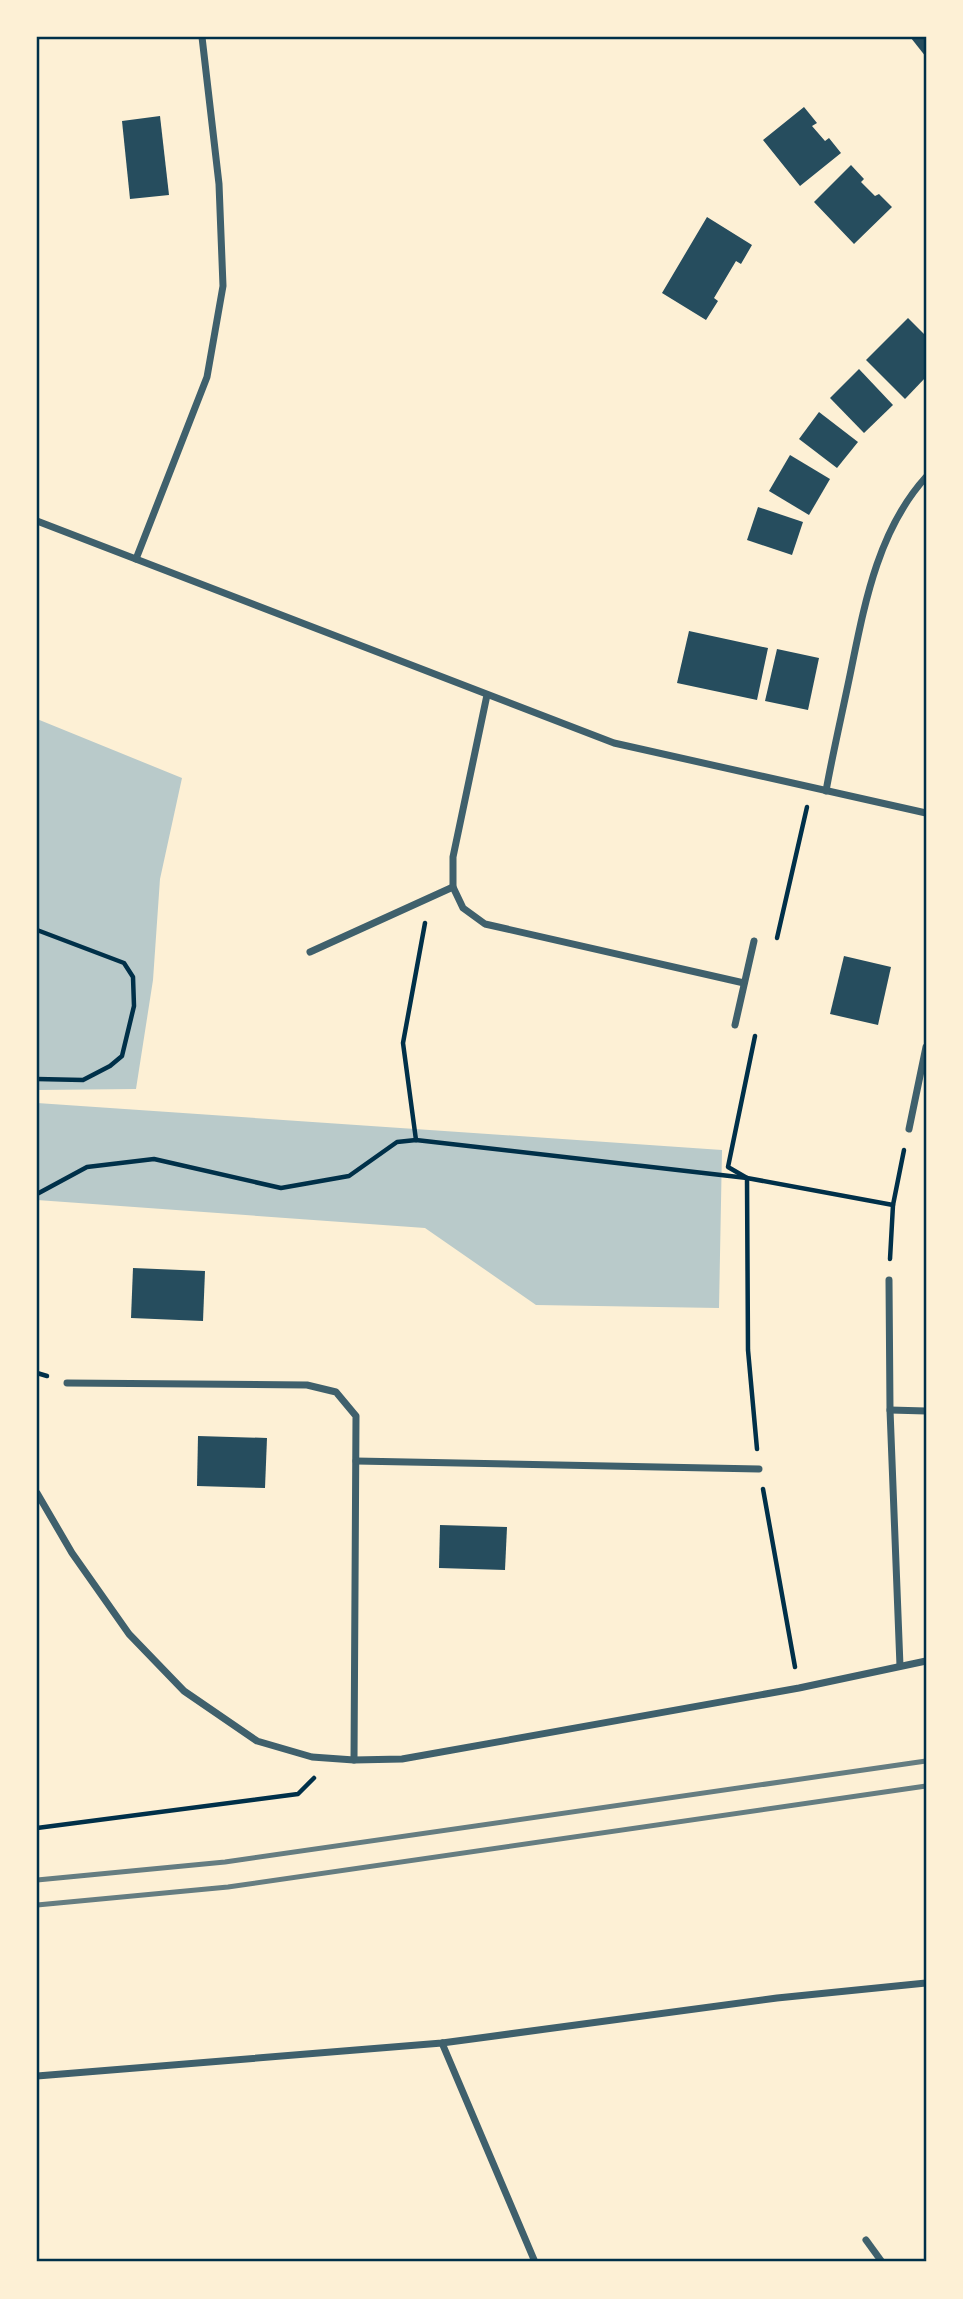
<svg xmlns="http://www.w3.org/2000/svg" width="963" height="2299" font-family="Inter,sans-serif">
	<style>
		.green { fill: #b9caca }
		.building { fill: #264d5e }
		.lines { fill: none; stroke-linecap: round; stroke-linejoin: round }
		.path { stroke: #003049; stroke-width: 4.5 }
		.minor { stroke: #3f606c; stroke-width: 7 }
		.rail { stroke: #657d81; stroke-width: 5 }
		.neatline { fill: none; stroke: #003049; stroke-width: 2.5 }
	</style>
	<rect width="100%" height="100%" fill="#fdf0d5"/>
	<!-- green -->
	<g class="green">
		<path d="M 37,719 L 182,778 L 160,879 L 153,980 L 136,1089 L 37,1090 Z"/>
		<path d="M 37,1103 L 722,1150 L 719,1308 L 536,1305 L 425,1228 L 37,1200 Z"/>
	</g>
	<!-- building -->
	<g class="building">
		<path d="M 913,37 L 926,37 L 926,57 L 911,38 Z"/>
		<path d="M 804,107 L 817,123 L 812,126 L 825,141 L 829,138 L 841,153 L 800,186 L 763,140 Z"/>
		<path d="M 160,116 L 169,195 L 130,199 L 122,121 Z"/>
		<path d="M 851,165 L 864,179 L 861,182 L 875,196 L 879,194 L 892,207 L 854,244 L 814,202 Z"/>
		<path d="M 707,217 L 752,245 L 741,264 L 736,261 L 714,298 L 718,301 L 706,320 L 662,293 Z"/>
		<path d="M 908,318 L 926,336 L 926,377 L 905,399 L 866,360 Z"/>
		<path d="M 859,369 L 893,405 L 864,433 L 830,398 Z"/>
		<path d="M 819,412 L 858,442 L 837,468 L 799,439 Z"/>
		<path d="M 790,455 L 830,479 L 809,515 L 769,491 Z"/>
		<path d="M 758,507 L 803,522 L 792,555 L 747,540 Z"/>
		<path d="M 689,631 L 768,648 L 757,700 L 677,683 Z"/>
		<path d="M 777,649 L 819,658 L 808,710 L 765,701 Z"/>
		<path d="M 844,956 L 891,967 L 878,1025 L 830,1014 Z"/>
		<path d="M 133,1268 L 205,1271 L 203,1321 L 131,1318 Z"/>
		<path d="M 198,1436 L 267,1438 L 265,1488 L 197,1486 Z"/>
		<path d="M 440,1525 L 507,1527 L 505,1570 L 439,1568 Z"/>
	</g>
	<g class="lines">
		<!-- path -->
		<g class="path">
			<path d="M 37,930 L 124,963 L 133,977 L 134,1006 L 122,1056 L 110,1066 L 83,1080 L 37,1079"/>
			<path d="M 777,938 L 807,807"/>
			<path d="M 755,1036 L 728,1167 L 747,1178 L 748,1350 L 757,1449"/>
			<path d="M 416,1140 L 403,1043 L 425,923"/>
			<path d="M 37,1194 L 87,1167 L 154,1159 L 281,1188 L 349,1176 L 397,1142 L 416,1140 L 747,1178 L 893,1205"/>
			<path d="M 890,1259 L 893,1205 L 904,1150"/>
			<path d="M 37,1373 L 47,1376"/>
			<path d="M 763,1489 L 795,1667"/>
			<path d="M 37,1828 L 298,1794 L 314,1778"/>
		</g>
		<!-- minor -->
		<g class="minor">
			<path d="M 37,521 L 614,743 L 926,813"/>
			<path d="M 136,559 L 207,377 L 223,286 L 219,184 L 202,37"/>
			<path d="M 487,695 L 453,857 L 453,887 L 463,908 L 485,924 L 744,983"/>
			<path d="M 826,791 C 833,752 842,714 850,675 C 864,607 877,531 926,477"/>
			<path d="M 310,952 L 453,887"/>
			<path d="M 735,1025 L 754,941"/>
			<path d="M 909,1129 L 926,1047"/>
			<path d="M 889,1280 L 890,1410 L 900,1666"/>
			<path d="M 67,1383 L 307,1385 L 336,1392 L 356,1416 L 354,1760"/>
			<path d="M 890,1410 L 926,1411"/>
			<path d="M 356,1461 L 759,1469"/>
			<path d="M 37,1493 L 72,1553 L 129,1634 L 184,1691 L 257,1741 L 312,1757 L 354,1760 L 402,1759 L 799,1688 L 926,1661"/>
			<path d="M 442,2043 L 535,2262"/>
			<path d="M 37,2076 L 442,2043 L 777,1998 L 926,1983"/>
			<path d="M 866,2240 L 882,2262"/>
		</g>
		<!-- rail -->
		<g class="rail">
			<path d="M 37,1880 L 225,1862 L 926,1761"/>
			<path d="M 37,1905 L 228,1887 L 926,1786"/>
		</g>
	</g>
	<!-- border -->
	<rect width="963" height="2299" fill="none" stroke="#fdf0d5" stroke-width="77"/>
	<rect x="38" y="38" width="887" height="2222" class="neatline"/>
</svg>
